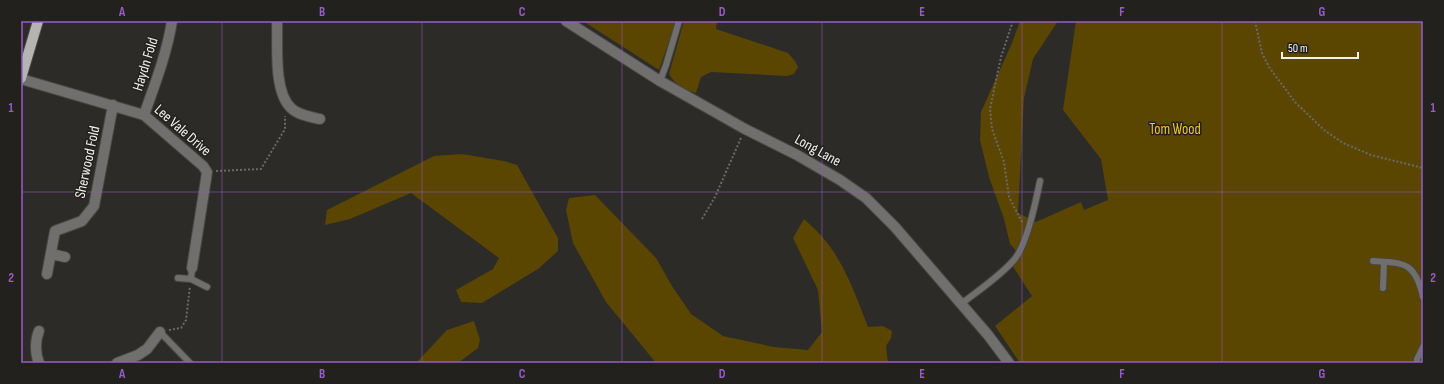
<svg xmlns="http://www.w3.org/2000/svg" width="1444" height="384" font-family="'Sofia Sans Condensed',sans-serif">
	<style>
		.green { fill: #5a4600 }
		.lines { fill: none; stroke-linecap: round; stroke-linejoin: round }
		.service-casing { stroke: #484743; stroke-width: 8 }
		.minor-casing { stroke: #484743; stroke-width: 12 }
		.tertiary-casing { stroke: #484743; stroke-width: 12 }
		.primary-casing { stroke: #484743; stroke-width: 12 }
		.path { stroke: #6b6a66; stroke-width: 2; stroke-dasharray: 2 2; stroke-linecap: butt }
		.service { stroke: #706f6e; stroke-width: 6 }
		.minor { stroke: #706f6e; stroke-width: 10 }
		.tertiary { stroke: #706f6e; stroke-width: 10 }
		.primary { stroke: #b5b4b0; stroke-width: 10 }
		.grid { fill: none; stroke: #985dca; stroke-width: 1; stroke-opacity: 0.55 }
		.labels { text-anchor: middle; stroke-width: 3; stroke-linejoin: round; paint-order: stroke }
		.street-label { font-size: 15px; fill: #f1f0ed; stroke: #23211e }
		.park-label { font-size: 15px; fill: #f4c633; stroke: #23211e }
		.neatline { fill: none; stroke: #985dca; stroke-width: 1.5 }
		.grid-label { font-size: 13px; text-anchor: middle; font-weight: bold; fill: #985dca }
	</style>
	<rect width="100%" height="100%" fill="#2c2b27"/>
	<!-- green -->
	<g class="green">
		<path d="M 583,21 L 676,21 L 659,70 Z"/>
		<path d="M 684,21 L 717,21 L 716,29 L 788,53 L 795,61 L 798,67 L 794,74 L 787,76 L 711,72 L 701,77 L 696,93 C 685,90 675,85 669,74 Z"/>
		<path d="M 1020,21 L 1058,21 L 1033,59 L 1024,98 L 1018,213 L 1036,222 L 1081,202 L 1084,210 L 1108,200 L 1101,159 L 1063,110 L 1076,21 L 1423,21 L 1423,363 L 1020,363 L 995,326 L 1032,296 L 1010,262 L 1018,253 L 1010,244 L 1004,219 L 989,177 L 980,140 L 981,112 L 1012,43 Z"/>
		<path d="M 462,154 L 504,161 L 517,165 L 558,238 L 558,251 L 538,269 L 482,303 L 461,302 L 456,290 L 493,269 L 499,258 L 411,193 L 350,219 L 325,225 L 327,210 L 434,156 Z"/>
		<path d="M 595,195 L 656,258 L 672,286 L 691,314 L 723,336 L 774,347 L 808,350 L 822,332 L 818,290 L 793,238 L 804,219 C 811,226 819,232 824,239 C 845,264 856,296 868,327 L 883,326 L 892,331 L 891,338 L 886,346 L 888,363 L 656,363 L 606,302 L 573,243 L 566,210 L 569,198 Z"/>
		<path d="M 474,321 L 480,340 L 478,348 L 458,363 L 416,363 L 447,330 Z"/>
	</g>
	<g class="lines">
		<!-- service casing -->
		<g class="service-casing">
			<g id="service">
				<path d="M 660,81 L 666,65 L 679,21"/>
				<path d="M 1373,261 C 1405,263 1415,262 1423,297"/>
				<path d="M 192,268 L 191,279 L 207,287"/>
				<path d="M 178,278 L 191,279"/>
				<path d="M 1383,288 L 1384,262"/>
				<path d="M 961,304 C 979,290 999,277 1014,260 C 1027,245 1036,201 1040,181"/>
				<path d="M 160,332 L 190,363"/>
				<path d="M 1417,363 L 1417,359 L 1423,347"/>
			</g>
		</g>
		<!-- minor casing -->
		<g class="minor-casing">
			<g id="minor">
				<path d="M 277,21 C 278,44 273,91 291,108 C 298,115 311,117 320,119"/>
				<path d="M 21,79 L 144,115 L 203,166 L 207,172 L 206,179 L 192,268"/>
				<path d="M 144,115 C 155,84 167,53 172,21"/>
				<path d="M 51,254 L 65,257"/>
				<path d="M 47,274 L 55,231 L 82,221 L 94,206 L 113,105"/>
				<path d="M 39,363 C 35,353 35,340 39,331"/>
				<path d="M 117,363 L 138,355 L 147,349 L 160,332"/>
			</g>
		</g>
		<!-- tertiary casing -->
		<g class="tertiary-casing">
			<path id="tertiary" d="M 566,21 L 660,81 L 745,129 L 797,155 L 840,180 L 866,198 L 895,227 L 988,335 L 1009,363"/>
		</g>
		<!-- primary casing -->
		<g class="primary-casing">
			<path id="primary" d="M 21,78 L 38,21"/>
		</g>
		<!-- path -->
		<g class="path">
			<path d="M 1013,21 L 1001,57 L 990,109 L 992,129 L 1004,162 L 1009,197 L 1022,222"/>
			<path d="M 1255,21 L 1262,53 L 1269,67 L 1295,102 L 1324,130 L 1343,143 L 1371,155 L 1423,168"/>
			<path d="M 216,171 L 261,169 L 285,129 L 285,116"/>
			<path d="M 702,219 L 715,197 L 741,138"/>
			<path d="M 169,330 L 181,328 L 186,320 L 190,286"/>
		</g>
		<!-- service -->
		<use href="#service" class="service"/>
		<!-- minor -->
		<use href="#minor" class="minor"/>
		<!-- tertiary -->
		<use href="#tertiary" class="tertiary"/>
		<!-- primary -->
		<use href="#primary" class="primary"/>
	</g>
	<!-- grid -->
	<path class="grid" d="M 222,21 L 222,363M 422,21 L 422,363M 622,21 L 622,363M 822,21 L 822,363M 1022,21 L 1022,363M 1222,21 L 1222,363M 21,192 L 1423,192"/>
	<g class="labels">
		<!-- street labels -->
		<g class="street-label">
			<text transform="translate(145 64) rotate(-73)" y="5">Haydn Fold</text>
			<text transform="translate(183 130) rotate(41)" y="5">Lee Vale Drive</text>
			<text transform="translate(818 150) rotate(29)" y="5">Long Lane</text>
			<text transform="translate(87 162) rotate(-78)" y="5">Sherwood Fold</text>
		</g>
		<!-- park labels -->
		<g class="park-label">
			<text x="1175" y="134">Tom Wood</text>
		</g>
	</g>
	<!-- border -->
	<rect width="1444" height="384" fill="none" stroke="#23211e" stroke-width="44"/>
	<!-- scale -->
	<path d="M1282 52v6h76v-6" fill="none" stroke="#f1f0ed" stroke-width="2"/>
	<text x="1288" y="52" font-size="12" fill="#f1f0ed" stroke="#23211e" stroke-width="3" paint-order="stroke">50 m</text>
	<rect x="22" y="22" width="1400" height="340" class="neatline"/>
	<g class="grid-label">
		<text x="122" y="16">A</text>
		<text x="322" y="16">B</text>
		<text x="522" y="16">C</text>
		<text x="722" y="16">D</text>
		<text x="922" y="16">E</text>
		<text x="1122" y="16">F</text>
		<text x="1322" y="16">G</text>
		<text x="11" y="112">1</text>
		<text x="1433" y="112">1</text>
		<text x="11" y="282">2</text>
		<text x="1433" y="282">2</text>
		<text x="122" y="378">A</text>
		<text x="322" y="378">B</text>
		<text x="522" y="378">C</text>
		<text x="722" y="378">D</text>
		<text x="922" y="378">E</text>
		<text x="1122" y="378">F</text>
		<text x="1322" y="378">G</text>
	</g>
</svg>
